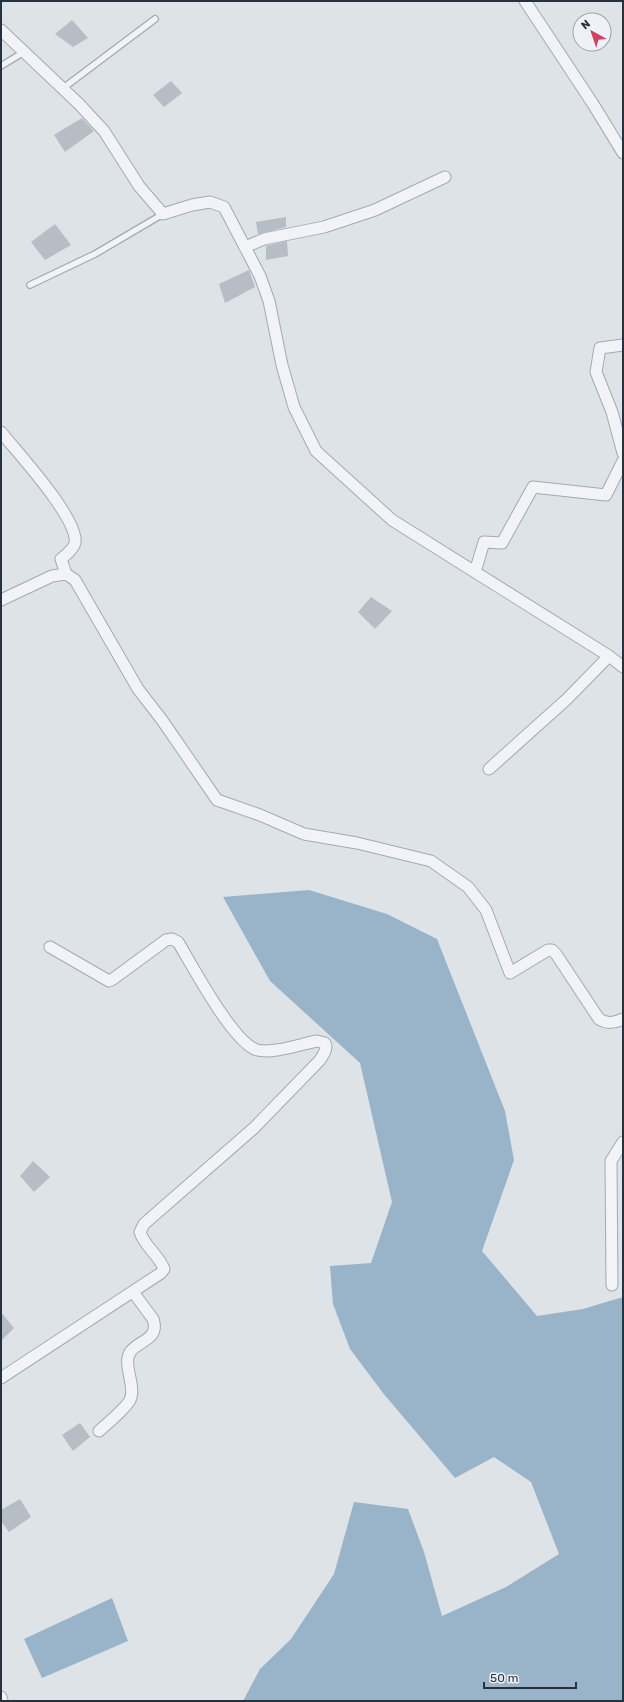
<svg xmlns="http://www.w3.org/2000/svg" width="624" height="1702" font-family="Rubik,sans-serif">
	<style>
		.water { fill: #99b4c9 }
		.building { fill: #b6bdc5 }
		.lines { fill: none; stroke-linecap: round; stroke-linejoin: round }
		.lane-casing { stroke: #a3aab2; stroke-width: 8 }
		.street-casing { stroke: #a3aab2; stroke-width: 13 }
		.lane { stroke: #f1f3f6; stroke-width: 5.5 }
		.street { stroke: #f1f3f6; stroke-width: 11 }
	</style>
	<rect width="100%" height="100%" fill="#dee3e8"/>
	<!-- water -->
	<g class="water">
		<path d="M 309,890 L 387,914 L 437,939 L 505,1111 L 514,1160 L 482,1251 L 537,1316 L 583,1309 L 623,1297 L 623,1701 L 243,1701 L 260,1669 L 291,1639 L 334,1574 L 354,1502 L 408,1509 L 424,1552 L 442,1616 L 506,1587 L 559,1554 L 531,1482 L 494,1457 L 455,1478 L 383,1393 L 350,1349 L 333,1304 L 330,1266 L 371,1263 L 392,1202 L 360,1063 L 270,981 L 223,897 Z"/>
		<path d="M 112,1598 L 128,1641 L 42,1678 L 24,1639 Z"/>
	</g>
	<!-- building -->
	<g class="building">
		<path d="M 72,20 L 88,38 L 73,47 L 55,34 Z"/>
		<path d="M 171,81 L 182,93 L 164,107 L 153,95 Z"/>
		<path d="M 82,118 L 94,131 L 65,152 L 54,135 Z"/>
		<path d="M 286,217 L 286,227 L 258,234 L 256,222 Z"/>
		<path d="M 55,224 L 71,245 L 45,260 L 31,242 Z"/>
		<path d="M 287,241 L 288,256 L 266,260 L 266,246 Z"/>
		<path d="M 249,270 L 255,287 L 225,303 L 219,284 Z"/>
		<path d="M 371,597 L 392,611 L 375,629 L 358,612 Z"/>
		<path d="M 33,1161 L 50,1177 L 34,1192 L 20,1176 Z"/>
		<path d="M 1,1312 L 14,1328 L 1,1341 Z"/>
		<path d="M 80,1423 L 90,1437 L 73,1451 L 62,1435 Z"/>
		<path d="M 20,1499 L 31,1517 L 9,1532 L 1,1521 L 1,1510 Z"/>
	</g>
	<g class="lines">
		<!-- lane casing -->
		<g class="lane-casing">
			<g id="lane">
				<path d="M 1,66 L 24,52"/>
				<path d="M 62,89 L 155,19"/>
				<path d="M 30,285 L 95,254 L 163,214"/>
			</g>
		</g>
		<!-- street casing -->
		<g class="street-casing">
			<g id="street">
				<path d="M 525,1 L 593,104 L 623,153"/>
				<path d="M 1,30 L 79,104 L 104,131 L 139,186 L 163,214 L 192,205 L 210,202 L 224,207 L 260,276 L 269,301 L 282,365 L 294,407 L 316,451 L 392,520 L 609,656 L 623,667"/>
				<path d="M 245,247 L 264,239 L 324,227 L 375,210 L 445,177"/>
				<path d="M 623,345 L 600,348 L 596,372 L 612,412 L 623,453"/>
				<path d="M 1,432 C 17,452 79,519 75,543 C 73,550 66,555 61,559 L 66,574"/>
				<path d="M 475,572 L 484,542 L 502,543 L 533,487 L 606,495 L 623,461"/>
				<path d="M 1,600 L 52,576 L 66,574 L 75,580 L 138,689 L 162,720 L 217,800 L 260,815 L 304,834 L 357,843 L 431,861 L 468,887 L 486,910 L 510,973 L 548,950 L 552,950 L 556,954 L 599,1019 C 607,1024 614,1023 623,1019"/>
				<path d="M 489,769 L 567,699 L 609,656"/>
				<path d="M 612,1285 L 611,1161 L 623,1142"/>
				<path d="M 1,1378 L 161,1273 L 164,1269 C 159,1255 144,1246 140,1232 L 144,1224 L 254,1128 L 320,1060 C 323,1055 328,1049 325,1043 L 317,1041 C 301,1044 273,1054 257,1050 C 233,1043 192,965 178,942 L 172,939 L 166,940 L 113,979 L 109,981 L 50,947"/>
				<path d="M 99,1431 C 107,1424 126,1408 130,1400 C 137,1386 121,1363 131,1351 C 140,1340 160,1339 153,1319 L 133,1292"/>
				<path d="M 1,1697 L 2,1701"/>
			</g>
		</g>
		<!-- lane -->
		<use href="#lane" class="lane"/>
		<!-- street -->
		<use href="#street" class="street"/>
	</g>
	<!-- border -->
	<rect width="624" height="1702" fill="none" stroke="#27323f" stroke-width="4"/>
	<!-- north arrow -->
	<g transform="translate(592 32) rotate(320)"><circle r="19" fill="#eef2f6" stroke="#9ea5ad"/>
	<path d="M0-3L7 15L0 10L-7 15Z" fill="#d04162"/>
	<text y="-6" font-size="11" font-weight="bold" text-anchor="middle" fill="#27323f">N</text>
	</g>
	<!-- scale -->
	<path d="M484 1682v6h92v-6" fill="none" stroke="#27323f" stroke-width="2"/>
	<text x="490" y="1682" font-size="12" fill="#27323f" stroke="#eef2f6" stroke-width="3" paint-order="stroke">50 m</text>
</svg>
